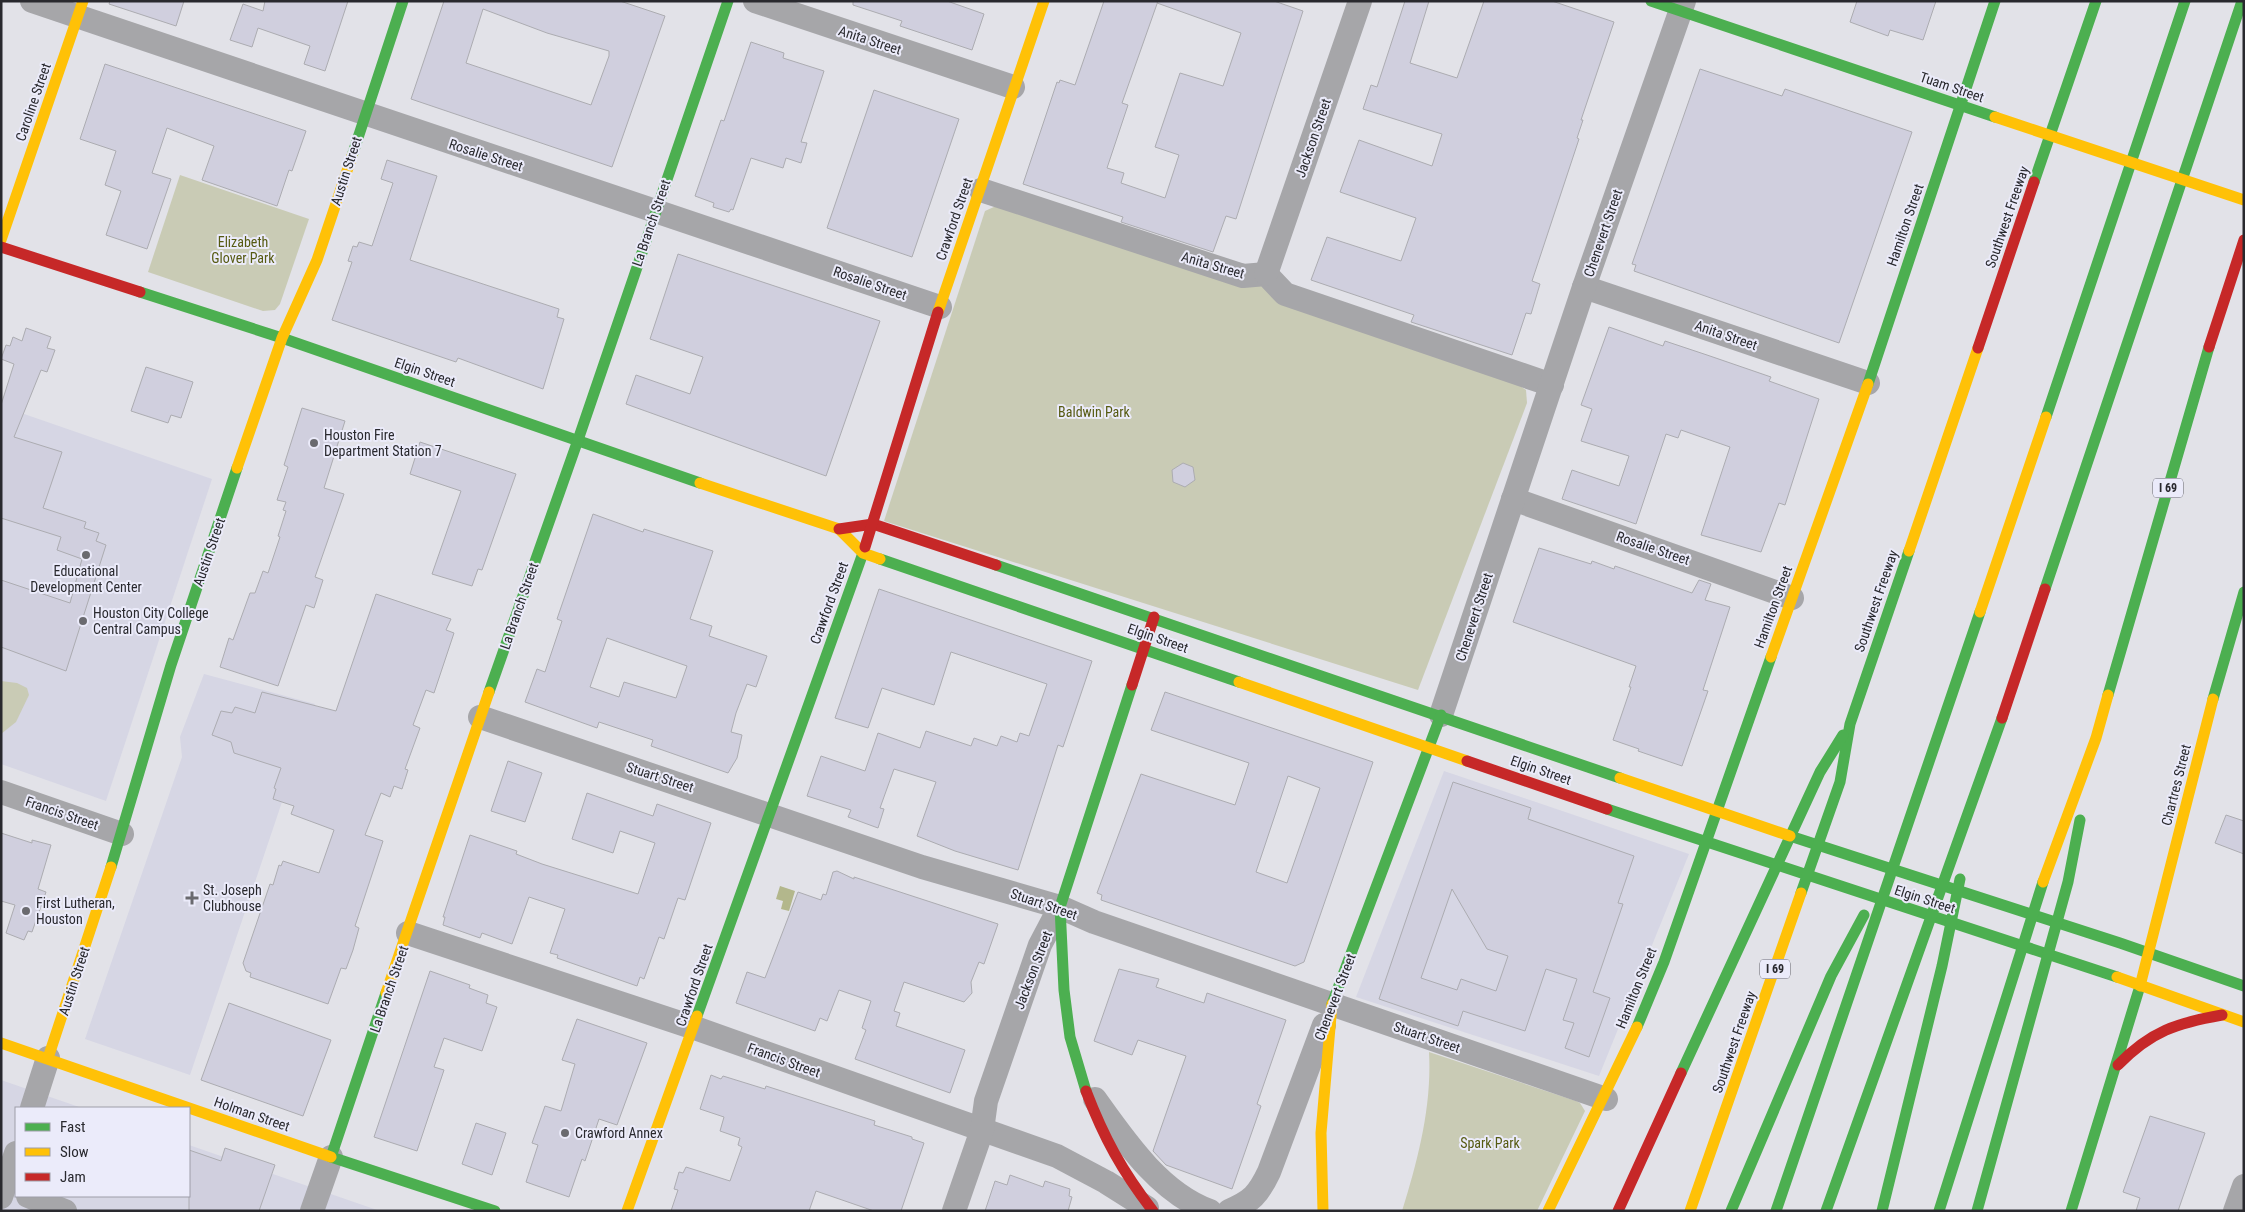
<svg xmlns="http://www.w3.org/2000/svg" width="2245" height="1212" font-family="'Roboto Condensed',sans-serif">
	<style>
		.built { fill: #d6d6e4 }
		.green { fill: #c9cbb5 }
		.water { fill: #b3b78c }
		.building { fill: #d0cfde; stroke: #acacb1; fill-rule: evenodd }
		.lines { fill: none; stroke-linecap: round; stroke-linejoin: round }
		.street { stroke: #a6a6a9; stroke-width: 24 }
		.fast { stroke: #4caf50; stroke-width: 11 }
		.slow { stroke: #ffc107; stroke-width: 11 }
		.jam { stroke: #c62828; stroke-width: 11 }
		.poi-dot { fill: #6a6a6f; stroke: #ebebfa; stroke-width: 2 }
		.labels { text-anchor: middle; stroke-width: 4; stroke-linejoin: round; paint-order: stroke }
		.shield { fill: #ebebfa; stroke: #63636b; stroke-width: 1 }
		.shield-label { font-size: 12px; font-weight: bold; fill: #29292e }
		.street-label { font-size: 14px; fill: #29292e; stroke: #ebebfa }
		.park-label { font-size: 14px; fill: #565a11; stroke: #ebebfa }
		.poi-label { font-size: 14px; fill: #29292e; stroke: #ebebfa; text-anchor: start }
	</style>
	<rect width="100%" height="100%" fill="#e2e2e8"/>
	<!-- built -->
	<g class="built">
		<path d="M 1,406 L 212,479 L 106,801 L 1,764 Z"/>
		<path d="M 204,674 L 315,704 L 190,1075 L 85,1039 L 182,757 L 180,737 Z"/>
		<path d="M 1444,771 L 1689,854 L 1599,1076 L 1356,997 Z"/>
		<path d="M 1,1080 L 82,1108 L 16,1108 L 16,1196 L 189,1196 L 189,1145 L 380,1211 L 1,1211 Z"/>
	</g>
	<!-- green -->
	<g class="green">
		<path d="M 180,175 L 309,219 L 280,304 L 275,310 L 263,311 L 148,272 Z"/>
		<path d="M 996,206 L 1259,282 L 1516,383 L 1526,390 L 1527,403 L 1418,690 L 884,521 L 985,211 Z"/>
		<path d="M 1,681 L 17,683 L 27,688 L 29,695 L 16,722 L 1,734 Z"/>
		<path d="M 1429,1052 L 1576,1101 L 1580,1103 L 1585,1111 L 1537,1211 L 1402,1211 C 1418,1160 1432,1106 1429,1052 Z"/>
	</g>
	<!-- water -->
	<path class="water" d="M 780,886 L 795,891 L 789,911 L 781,909 L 783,901 L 776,899 Z"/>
	<!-- building -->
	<g class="building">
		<path d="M 110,1 L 184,1 L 176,26 L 109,4 Z"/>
		<path d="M 265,1 L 348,1 L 325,71 L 304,64 L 310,46 L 258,28 L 252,47 L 230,40 L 243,4 L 263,11 Z"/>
		<path d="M 444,1 L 620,1 L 665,16 L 612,167 L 411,99 ZM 483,9 L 547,33 L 609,51 L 609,56 L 591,105 L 466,63 Z"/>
		<path d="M 853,1 L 947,1 L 984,14 L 972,50 L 900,26 L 902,21 L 853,5 Z"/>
		<path d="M 1104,1 L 1158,1 L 1122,103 L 1128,105 L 1107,168 L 1124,173 L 1121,183 L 1165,198 L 1179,155 L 1155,147 L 1180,73 L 1223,86 L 1241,33 L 1157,3 L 1158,1 L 1274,1 L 1303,11 L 1236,219 L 1226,216 L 1213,252 L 1121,222 L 1123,217 L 1023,184 L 1057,82 L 1059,83 L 1060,80 L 1075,85 Z"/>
		<path d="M 1405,1 L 1429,1 L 1410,63 L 1457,78 L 1484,1 L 1552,1 L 1614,22 L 1581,120 L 1583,120 L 1577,138 L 1579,139 L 1532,281 L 1540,284 L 1531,314 L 1526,313 L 1512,355 L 1411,322 L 1414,315 L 1311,280 L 1327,237 L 1401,261 L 1416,218 L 1340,192 L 1359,140 L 1432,166 L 1442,134 L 1363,109 L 1371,85 L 1377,87 Z"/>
		<path d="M 1857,1 L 1936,1 L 1923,40 L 1890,30 L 1888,36 L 1850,22 Z"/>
		<path d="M 751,42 L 784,53 L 783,58 L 824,71 L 801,142 L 807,143 L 801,163 L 786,158 L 783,168 L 751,158 L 733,210 L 731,209 L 729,212 L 713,207 L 714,203 L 695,196 L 721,120 L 724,121 Z"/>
		<path d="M 105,64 L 306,131 L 292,171 L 289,170 L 277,206 L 202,180 L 214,146 L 167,128 L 152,173 L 171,179 L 147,249 L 106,235 L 121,191 L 105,185 L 116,151 L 80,139 Z"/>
		<path d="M 1700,69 L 1782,96 L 1785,89 L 1912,132 L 1839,343 L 1634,271 L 1636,265 L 1632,264 Z"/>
		<path d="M 874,90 L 959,119 L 912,257 L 827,228 Z"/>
		<path d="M 387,160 L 437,176 L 410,260 L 559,309 L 557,317 L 564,319 L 543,389 L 458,358 L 456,362 L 332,320 L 352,262 L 348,261 L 353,246 L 357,247 L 359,242 L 372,246 L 393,183 L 381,179 Z"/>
		<path d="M 678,254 L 880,321 L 826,476 L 626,404 L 636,375 L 690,394 L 703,357 L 650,339 Z"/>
		<path d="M 1609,327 L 1663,346 L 1665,341 L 1707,355 L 1771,377 L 1769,381 L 1819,399 L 1785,505 L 1779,503 L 1761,552 L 1701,535 L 1730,447 L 1681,430 L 1678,438 L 1666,434 L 1636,524 L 1562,499 L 1572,470 L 1619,486 L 1629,456 L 1581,441 L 1592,409 L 1581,405 Z"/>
		<path d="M 26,328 L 51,337 L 47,348 L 55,350 L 47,372 L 41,370 L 14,437 L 62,452 L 43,508 L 86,522 L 84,528 L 99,533 L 96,541 L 106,545 L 66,671 L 1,647 L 1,580 L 70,603 L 82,559 L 57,550 L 61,537 L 1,518 L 1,405 L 14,364 L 1,359 L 6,345 L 10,346 L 13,337 L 22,341 Z"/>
		<path d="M 146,367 L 193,382 L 181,418 L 171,415 L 168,423 L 131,411 Z"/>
		<path d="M 302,408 L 345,421 L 324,488 L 344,494 L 315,577 L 323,580 L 314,608 L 306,605 L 278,686 L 220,667 L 229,638 L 233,640 L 250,593 L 255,593 L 263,571 L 268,573 L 280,537 L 278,536 L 286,511 L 283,510 L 286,502 L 277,500 L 288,467 L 284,465 Z"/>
		<path d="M 420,442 L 516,474 L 482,570 L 478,569 L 472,586 L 432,574 L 461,491 L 410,474 Z"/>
		<path d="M 1183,463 L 1193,467 L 1195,480 L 1185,487 L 1173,482 L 1172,470 Z"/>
		<path d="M 593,514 L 643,532 L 644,529 L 713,551 L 690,619 L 712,626 L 709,636 L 767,656 L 756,687 L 747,684 L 736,713 L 731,732 L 742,735 L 737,758 L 728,773 L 651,746 L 653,740 L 599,722 L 597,728 L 525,702 L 537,669 L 545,672 L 562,621 L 557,619 ZM 607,638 L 687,666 L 676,698 L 624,682 L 619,697 L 590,687 Z"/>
		<path d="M 1539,548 L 1591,564 L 1592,561 L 1614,569 L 1615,566 L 1692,593 L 1699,580 L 1711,584 L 1705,600 L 1730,607 L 1703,690 L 1708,691 L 1682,766 L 1638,751 L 1639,749 L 1613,740 L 1631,687 L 1629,687 L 1636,666 L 1513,622 Z"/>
		<path d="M 879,589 L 1092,661 L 1063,747 L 1058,745 L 1018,870 L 955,851 L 917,836 L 936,782 L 894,769 L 880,808 L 884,809 L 878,828 L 848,817 L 851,810 L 807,796 L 821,756 L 865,771 L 878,733 L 920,748 L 926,731 L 971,746 L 974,738 L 997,746 L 1001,736 L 1017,742 L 1020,733 L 1029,736 L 1047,684 L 951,652 L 934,705 L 882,688 L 868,728 L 835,718 Z"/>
		<path d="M 376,594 L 451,619 L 446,630 L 454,633 L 434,693 L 426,690 L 413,725 L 420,728 L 405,769 L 408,770 L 402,789 L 394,786 L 390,797 L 381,793 L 365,835 L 383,841 L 355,926 L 359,928 L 353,950 L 346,969 L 341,968 L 328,1004 L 250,977 L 251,973 L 246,971 L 243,963 L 270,884 L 273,885 L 279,865 L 281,866 L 283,861 L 319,873 L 334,830 L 291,814 L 294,806 L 273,799 L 276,789 L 274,788 L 281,768 L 234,753 L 231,742 L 212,735 L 221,711 L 232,713 L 235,707 L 255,713 L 262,692 L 336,711 Z"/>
		<path d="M 1165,692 L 1373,762 L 1304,962 L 1295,966 L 1101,900 L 1102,895 L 1097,893 L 1141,774 L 1235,805 L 1249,763 L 1151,730 ZM 1288,776 L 1320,788 L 1287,883 L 1256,872 Z"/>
		<path d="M 508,761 L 542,773 L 525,822 L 491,811 Z"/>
		<path d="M 1453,782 L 1531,808 L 1528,819 L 1634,856 L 1618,903 L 1623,904 L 1593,992 L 1610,998 L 1589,1057 L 1565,1048 L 1574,1023 L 1563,1020 L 1577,979 L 1546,969 L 1525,1031 L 1463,1011 L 1458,1026 L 1379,999 ZM 1452,889 L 1487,949 L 1508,956 L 1496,991 L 1461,979 L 1457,990 L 1421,978 Z"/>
		<path d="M 587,793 L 653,816 L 657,804 L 711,823 L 685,900 L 678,898 L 664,939 L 659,937 L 644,979 L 640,977 L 637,986 L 557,958 L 558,955 L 550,953 L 565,909 L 529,897 L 512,944 L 482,933 L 480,938 L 443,925 L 445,917 L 443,917 L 470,835 L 517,851 L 516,854 L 542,864 L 638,894 L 655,843 L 620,831 L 613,853 L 572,839 Z"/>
		<path d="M 2226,815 L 2244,821 L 2244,854 L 2215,843 Z"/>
		<path d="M 1,833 L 32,843 L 32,840 L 51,845 L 38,889 L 46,892 L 32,932 L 28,931 L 24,940 L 6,933 L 15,905 L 1,901 Z"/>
		<path d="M 837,871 L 854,879 L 854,877 L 998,924 L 984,964 L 979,962 L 971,982 L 972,993 L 964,1002 L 904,982 L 894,1011 L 900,1013 L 896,1026 L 965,1050 L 950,1093 L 855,1059 L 866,1030 L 862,1028 L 871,1001 L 839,990 L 827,1021 L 820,1018 L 815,1031 L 736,1003 L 747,972 L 765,978 L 798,892 L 821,900 L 823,894 L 826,895 L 833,872 Z"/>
		<path d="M 1119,969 L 1159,979 L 1156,987 L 1204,1003 L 1207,993 L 1286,1020 L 1257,1104 L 1261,1106 L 1232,1189 L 1166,1165 L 1153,1151 L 1186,1056 L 1138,1040 L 1132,1055 L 1094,1041 Z"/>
		<path d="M 430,971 L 470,985 L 469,988 L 488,995 L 486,1003 L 497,1007 L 482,1051 L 444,1038 L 434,1067 L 444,1070 L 417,1151 L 374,1137 Z"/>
		<path d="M 229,1003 L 331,1040 L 303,1116 L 201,1080 Z"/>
		<path d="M 577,1019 L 647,1043 L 617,1125 L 599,1119 L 585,1161 L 582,1159 L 569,1197 L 526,1182 L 538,1145 L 532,1143 L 545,1106 L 561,1111 L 575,1064 L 562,1060 Z"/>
		<path d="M 711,1075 L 721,1079 L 723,1076 L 765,1089 L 766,1086 L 847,1112 L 875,1121 L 874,1125 L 912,1137 L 912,1139 L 924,1143 L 901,1211 L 874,1211 L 816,1191 L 809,1211 L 671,1211 L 678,1190 L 674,1189 L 679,1172 L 683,1173 L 686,1167 L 730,1181 L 742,1147 L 738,1145 L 740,1138 L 720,1131 L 724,1117 L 700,1109 Z"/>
		<path d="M 2150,1116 L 2205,1133 L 2178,1211 L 2136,1211 L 2140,1198 L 2123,1192 Z"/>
		<path d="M 476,1123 L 506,1133 L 492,1175 L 462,1164 Z"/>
		<path d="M 225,1148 L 275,1165 L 259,1211 L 189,1211 L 189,1150 L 221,1161 Z"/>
		<path d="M 1010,1175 L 1043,1187 L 1045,1181 L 1070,1189 L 1069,1196 L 1072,1197 L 1068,1211 L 985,1211 L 995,1181 L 1007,1185 Z"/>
	</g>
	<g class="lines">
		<!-- street -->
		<g class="street">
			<path d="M 32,1 L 940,307"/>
			<path d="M 755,1 L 1013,87"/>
			<path d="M 981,190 L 1243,276 L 1266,274 L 1285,294 L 1552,385"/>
			<path d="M 1266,274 L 1360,1"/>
			<path d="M 1584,287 L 1868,383"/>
			<path d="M 1513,499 L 1792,598"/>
			<path d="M 1441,715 L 1584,287 L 1684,1"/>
			<path d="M 480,717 L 922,867 L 1060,907 L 1094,922 L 1606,1099"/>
			<path d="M 1,792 L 122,834"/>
			<path d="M 408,933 L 695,1028 L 1057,1156 L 1106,1182 L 1147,1208"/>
			<path d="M 1095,1099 C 1125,1141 1160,1193 1210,1211"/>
			<path d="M 32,1108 L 48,1058"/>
			<path d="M 28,1196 L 65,1211"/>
			<path d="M 1,1197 L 16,1153"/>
			<path d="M 312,1211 L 331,1157"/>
			<path d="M 954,1211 L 982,1130 L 986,1101 L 1040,945 L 1060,907"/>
			<path d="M 1229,1211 C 1252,1201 1258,1195 1269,1172 L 1324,1025"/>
			<path d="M 2235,1211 L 2244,1186"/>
		</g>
		<!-- fast -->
		<g class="fast">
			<path d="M 1651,1 L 1995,117"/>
			<path d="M 352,156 L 403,1"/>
			<path d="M 2034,182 L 2096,1"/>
			<path d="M 140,292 L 282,338 L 700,483"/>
			<path d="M 1868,384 L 1995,1"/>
			<path d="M 2046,417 L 2185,1"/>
			<path d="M 578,440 L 728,1"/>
			<path d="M 880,559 L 1239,682"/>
			<path d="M 996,565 L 1620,778"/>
			<path d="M 2045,589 L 2242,1"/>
			<path d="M 489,692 L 578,440"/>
			<path d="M 2108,695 L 2209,347"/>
			<path d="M 2213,699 L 2244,592"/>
			<path d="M 1607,809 L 2117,977"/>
			<path d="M 1790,836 L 2120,943 L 2244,986"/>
			<path d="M 111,867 L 171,665 L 237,468"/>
			<path d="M 1801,893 L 1840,782 L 1850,724 L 1909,551"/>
			<path d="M 386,993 L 331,1157 L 495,1211"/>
			<path d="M 1332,1004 L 1441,715"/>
			<path d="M 697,1016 L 863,553"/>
			<path d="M 1637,1027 L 1664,962 L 1771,657"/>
			<path d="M 1681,1073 L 1820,772 L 1843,735"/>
			<path d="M 1086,1091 L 1070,1037 L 1064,990 L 1060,907 L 1132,685"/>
			<path d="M 1731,1211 L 1831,976 L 1864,915"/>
			<path d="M 1776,1211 L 1980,612"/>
			<path d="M 1826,1211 L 2002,718"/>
			<path d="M 1882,1211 L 1942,966 L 1960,879"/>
			<path d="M 1939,1211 L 2043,882"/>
			<path d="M 1977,1211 L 2068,882 L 2080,820"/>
			<path d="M 2071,1211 L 2140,986"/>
		</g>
		<!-- slow -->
		<g class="slow">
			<path d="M 1995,117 L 2244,200"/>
			<path d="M 1,240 L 83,1"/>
			<path d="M 938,312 L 1044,1"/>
			<path d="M 237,468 L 282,338 L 317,260 L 352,156"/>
			<path d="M 700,483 L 839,529 L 863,553 L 880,559"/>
			<path d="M 1909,551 L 1978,348"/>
			<path d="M 1980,612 L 2046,417"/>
			<path d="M 1771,657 L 1868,384"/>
			<path d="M 1239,682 L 1467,761"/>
			<path d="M 1620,778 L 1790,836"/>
			<path d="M 2043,882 L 2096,738 L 2108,695"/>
			<path d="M 2117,977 L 2244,1022"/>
			<path d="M 2140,986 L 2213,699"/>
			<path d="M 386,993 L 489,692"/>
			<path d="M 1,1043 L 331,1157"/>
			<path d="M 48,1058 L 111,867"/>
			<path d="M 627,1211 L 697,1016"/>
			<path d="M 1323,1211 L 1321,1133 L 1332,1004"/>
			<path d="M 1548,1211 L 1637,1027"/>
			<path d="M 1690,1211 L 1801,893"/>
		</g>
		<!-- jam -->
		<g class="jam">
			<path d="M 1,247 L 140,292"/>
			<path d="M 2209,347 L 2244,240"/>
			<path d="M 1978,348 L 2034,182"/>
			<path d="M 839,529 L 873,524 L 996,565"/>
			<path d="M 865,547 L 938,312"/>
			<path d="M 1132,685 L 1154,617"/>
			<path d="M 2002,718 L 2045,589"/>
			<path d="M 1467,761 L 1607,809"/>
			<path d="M 2118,1065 C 2151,1031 2177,1023 2222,1015"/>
			<path d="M 1086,1091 C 1104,1138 1122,1171 1153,1211"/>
			<path d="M 1618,1211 L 1681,1073"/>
		</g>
	</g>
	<!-- markers -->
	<g class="poi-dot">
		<circle cx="314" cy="443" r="5"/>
		<circle cx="86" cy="555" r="5"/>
		<circle cx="83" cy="621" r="5"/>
		<path d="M189.5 890.5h5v5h5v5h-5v5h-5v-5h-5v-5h5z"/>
		<circle cx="26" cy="911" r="5"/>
		<circle cx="565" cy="1133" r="5"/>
	</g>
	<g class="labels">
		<!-- shield labels -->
		<g class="shield">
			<rect x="2153" y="478.5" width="30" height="19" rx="4"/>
			<rect x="1760" y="959.5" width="30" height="19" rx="4"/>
		</g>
		<g class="shield-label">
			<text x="2168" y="492">I 69</text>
			<text x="1775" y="973">I 69</text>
		</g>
		<!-- street labels -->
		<g class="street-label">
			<text transform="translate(870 40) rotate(18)" y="5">Anita Street</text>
			<text transform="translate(1952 87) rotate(19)" y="5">Tuam Street</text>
			<text transform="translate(33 102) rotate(-71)" y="5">Caroline Street</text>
			<text transform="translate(1313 138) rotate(-71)" y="5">Jackson Street</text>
			<text transform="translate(486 155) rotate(18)" y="5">Rosalie Street</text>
			<text transform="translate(346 171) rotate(-72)" y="5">Austin Street</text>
			<text transform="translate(2007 217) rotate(-71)" y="5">Southwest Freeway</text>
			<text transform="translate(954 219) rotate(-71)" y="5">Crawford Street</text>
			<text transform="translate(651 223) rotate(-71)" y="5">La Branch Street</text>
			<text transform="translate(1905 225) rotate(-71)" y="5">Hamilton Street</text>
			<text transform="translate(1603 233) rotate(-71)" y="5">Chenevert Street</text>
			<text transform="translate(1213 265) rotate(16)" y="5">Anita Street</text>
			<text transform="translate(870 283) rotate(19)" y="5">Rosalie Street</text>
			<text transform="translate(1726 335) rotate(19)" y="5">Anita Street</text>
			<text transform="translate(425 372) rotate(19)" y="5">Elgin Street</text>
			<text transform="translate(1653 548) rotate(19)" y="5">Rosalie Street</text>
			<text transform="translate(209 552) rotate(-71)" y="5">Austin Street</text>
			<text transform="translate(1876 601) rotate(-71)" y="5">Southwest Freeway</text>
			<text transform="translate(829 603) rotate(-70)" y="5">Crawford Street</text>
			<text transform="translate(519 606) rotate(-71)" y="5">La Branch Street</text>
			<text transform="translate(1773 607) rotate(-70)" y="5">Hamilton Street</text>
			<text transform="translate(1474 617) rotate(-72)" y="5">Chenevert Street</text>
			<text transform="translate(1158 638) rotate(19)" y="5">Elgin Street</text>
			<text transform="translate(1541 770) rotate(19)" y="5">Elgin Street</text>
			<text transform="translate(660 777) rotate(18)" y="5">Stuart Street</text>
			<text transform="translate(2176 785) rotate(-76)" y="5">Chartres Street</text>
			<text transform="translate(62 813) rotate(19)" y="5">Francis Street</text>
			<text transform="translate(1925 899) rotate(18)" y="5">Elgin Street</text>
			<text transform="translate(1044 904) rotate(19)" y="5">Stuart Street</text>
			<text transform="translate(1033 970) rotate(-69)" y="5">Jackson Street</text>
			<text transform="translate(74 981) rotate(-72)" y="5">Austin Street</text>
			<text transform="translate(694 985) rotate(-71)" y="5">Crawford Street</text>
			<text transform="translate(1636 988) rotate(-68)" y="5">Hamilton Street</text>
			<text transform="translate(389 989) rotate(-71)" y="5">La Branch Street</text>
			<text transform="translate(1335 997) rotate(-69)" y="5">Chenevert Street</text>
			<text transform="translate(1427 1037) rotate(19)" y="5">Stuart Street</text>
			<text transform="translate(1734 1042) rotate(-71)" y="5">Southwest Freeway</text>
			<text transform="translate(784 1060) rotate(20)" y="5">Francis Street</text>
			<text transform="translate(252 1114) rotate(19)" y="5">Holman Street</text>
		</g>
		<!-- park labels -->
		<g class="park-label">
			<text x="243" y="247">Elizabeth<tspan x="243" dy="16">Glover Park</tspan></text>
			<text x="1094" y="417">Baldwin Park</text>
			<text x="1490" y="1148">Spark Park</text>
		</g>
		<!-- poi labels -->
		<g class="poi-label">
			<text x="324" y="440">Houston Fire<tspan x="324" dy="16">Department Station 7</tspan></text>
			<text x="86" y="576" text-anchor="middle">Educational<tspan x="86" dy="16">Development Center</tspan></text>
			<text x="93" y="618">Houston City College<tspan x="93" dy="16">Central Campus</tspan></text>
			<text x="203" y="895">St. Joseph<tspan x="203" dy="16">Clubhouse</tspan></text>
			<text x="36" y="908">First Lutheran,<tspan x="36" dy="16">Houston</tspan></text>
			<text x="575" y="1138">Crawford Annex</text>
		</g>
	</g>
	<!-- border -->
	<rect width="2245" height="1212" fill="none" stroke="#29292e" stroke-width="5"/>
	<!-- legend -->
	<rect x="15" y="1107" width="175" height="90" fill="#ebebfa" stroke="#9d9da8"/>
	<rect x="25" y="1123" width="25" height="8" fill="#4caf50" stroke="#9d9da8"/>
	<text x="60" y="1132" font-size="15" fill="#29292e">Fast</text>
	<rect x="25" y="1148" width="25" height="8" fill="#ffc107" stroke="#9d9da8"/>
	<text x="60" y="1157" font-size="15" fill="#29292e">Slow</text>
	<rect x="25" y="1173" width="25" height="8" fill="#c62828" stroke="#9d9da8"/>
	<text x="60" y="1182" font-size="15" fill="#29292e">Jam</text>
</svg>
